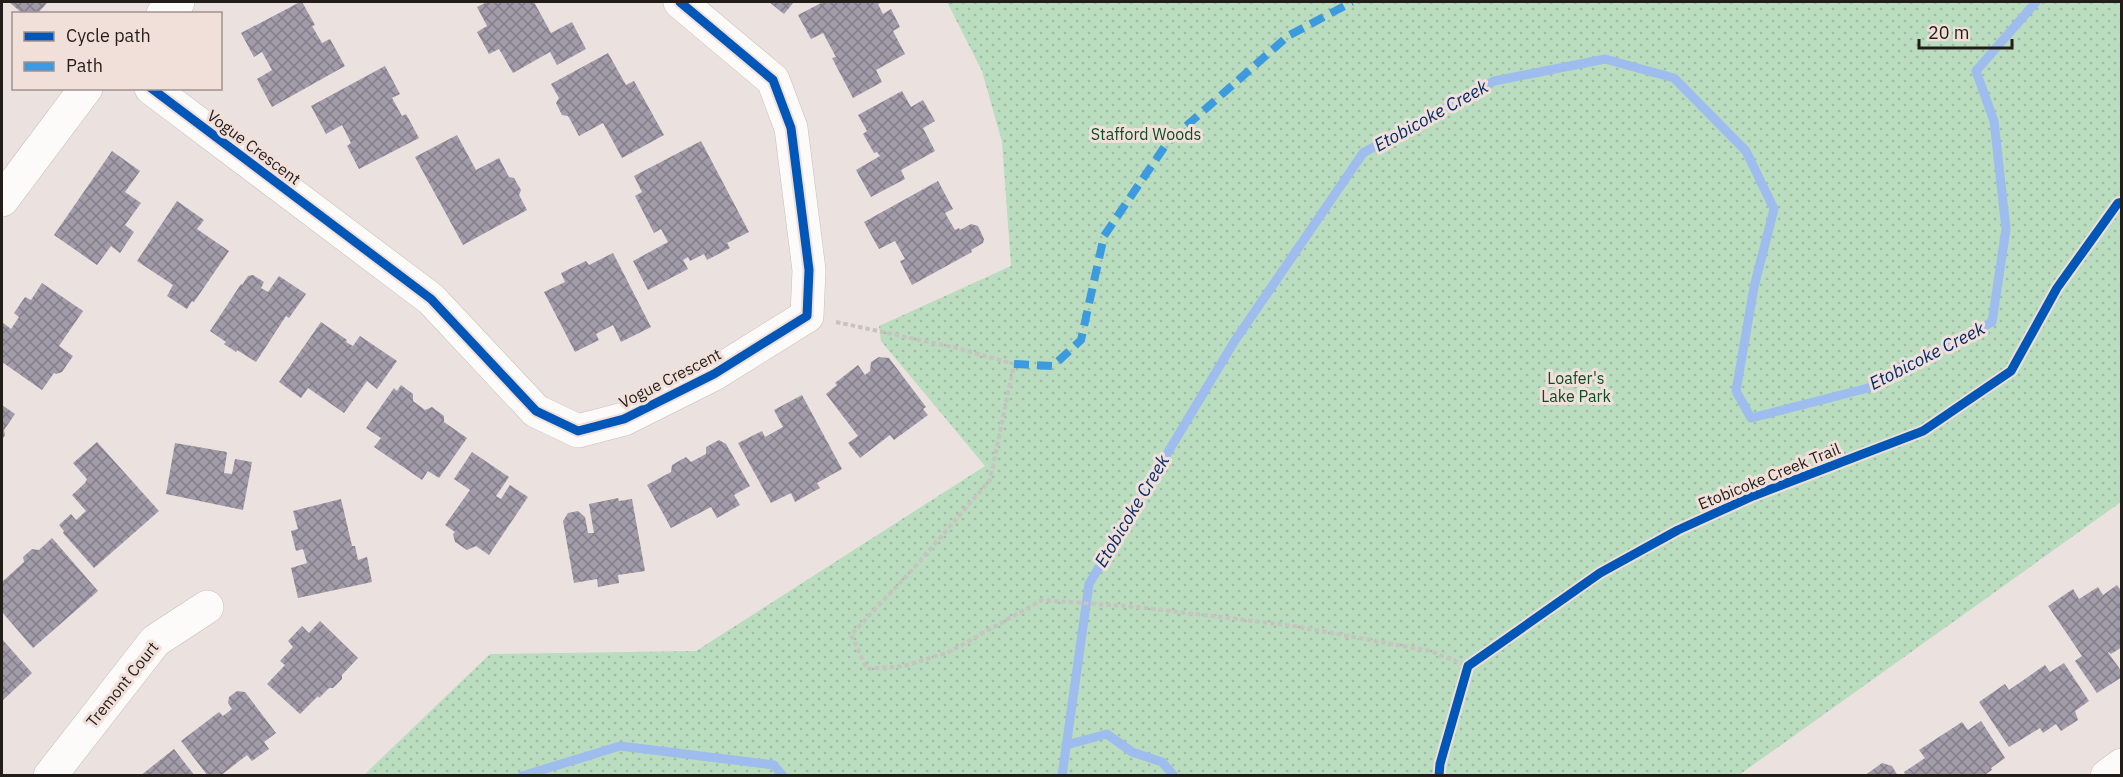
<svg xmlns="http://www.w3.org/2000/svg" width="2123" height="777" font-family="'IBM Plex Sans',sans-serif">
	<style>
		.park { fill: url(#park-dots) }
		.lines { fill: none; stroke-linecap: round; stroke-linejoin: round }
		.stream { stroke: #9fbcee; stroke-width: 9 }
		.building { fill: url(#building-cross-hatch) }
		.minor-casing { stroke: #c6bfbc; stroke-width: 34 }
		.path { stroke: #c7c3c1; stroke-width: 4; stroke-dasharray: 4.5 3; stroke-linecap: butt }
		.minor { stroke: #fcfbfa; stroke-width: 33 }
		.quiet { stroke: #3c9bdf; stroke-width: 8; stroke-dasharray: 15 8; stroke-linecap: butt }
		.cycleway-casing { stroke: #f1e0d9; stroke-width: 13 }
		.cycleway { stroke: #0057b8; stroke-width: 9 }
		.labels { text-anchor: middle; stroke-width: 6; stroke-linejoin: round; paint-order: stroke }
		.park-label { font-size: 16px; fill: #0d4c27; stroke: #f1e0d9 }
		.street-label { font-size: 16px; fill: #231d1a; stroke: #f1e0d9 }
		.water-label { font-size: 18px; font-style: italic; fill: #052b6a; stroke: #f1e0d9 }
	</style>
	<defs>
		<pattern id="park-dots" width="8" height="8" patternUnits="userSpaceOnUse" patternTransform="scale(1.5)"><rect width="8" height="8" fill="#badcbf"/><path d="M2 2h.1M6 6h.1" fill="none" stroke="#a0bca4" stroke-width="1.8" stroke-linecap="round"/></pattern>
		<pattern id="building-cross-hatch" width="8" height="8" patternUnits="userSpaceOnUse" patternTransform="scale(1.5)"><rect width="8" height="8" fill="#a29ba9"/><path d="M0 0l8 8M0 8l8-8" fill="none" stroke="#847e89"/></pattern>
	</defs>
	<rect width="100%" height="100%" fill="#ebe2df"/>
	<!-- park -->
	<path class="park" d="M 947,2 L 2121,2 L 2121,502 L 1739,775 L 364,775 L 490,654 L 696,651 L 985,466 L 881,341 L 879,326 L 1011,266 L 1002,142 L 982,71 Z"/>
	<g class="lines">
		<!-- stream -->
		<g class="stream">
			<path d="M 1066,745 L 1107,734 L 1132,752 L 1162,762 L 1174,776"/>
			<path d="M 522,776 L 620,746 L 774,765 L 783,776"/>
			<path d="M 1062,776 L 1089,584 L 1234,342 L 1363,153 L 1494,81 L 1605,59 L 1674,78 L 1746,151 L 1774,209 L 1754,287 L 1736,391 L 1751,418 L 1872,387 L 1992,322 L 2006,229 L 1994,121 L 1976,71 L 2036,2"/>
		</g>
	</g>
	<!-- building -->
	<g class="building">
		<path d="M 9,2 L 48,2 L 37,14 L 23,14 Z"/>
		<path d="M 300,2 L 302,2 L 315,25 L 312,26 L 322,43 L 330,39 L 345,66 L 272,107 L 257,79 L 272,70 L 262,52 L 254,57 L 241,33 Z"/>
		<path d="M 487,2 L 534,2 L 551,33 L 572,22 L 586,49 L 557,65 L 550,52 L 513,73 L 499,49 L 489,54 L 477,32 L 487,26 L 477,7 Z"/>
		<path d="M 769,2 L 794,2 L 784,14 Z"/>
		<path d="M 823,2 L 882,2 L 878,4 L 883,14 L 891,9 L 900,27 L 893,31 L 905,54 L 876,70 L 882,82 L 853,98 L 832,58 L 836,57 L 823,33 L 811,39 L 798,15 Z"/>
		<path d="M 608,53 L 626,85 L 634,81 L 664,135 L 622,158 L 603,123 L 579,136 L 568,116 L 562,115 L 556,103 L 559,98 L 551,84 Z"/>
		<path d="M 385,66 L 400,94 L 392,98 L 402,116 L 406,114 L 419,138 L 359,169 L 347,146 L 351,143 L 342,125 L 326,134 L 311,106 Z"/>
		<path d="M 902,91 L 911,107 L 923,100 L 935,121 L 923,128 L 935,151 L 901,170 L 905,179 L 871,197 L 856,170 L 880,156 L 877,152 L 874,153 L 863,134 L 867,131 L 858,115 Z"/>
		<path d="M 457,135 L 476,170 L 499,158 L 509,177 L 514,178 L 521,190 L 519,195 L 527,210 L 463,245 L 415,157 Z"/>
		<path d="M 701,141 L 749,232 L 727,243 L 730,248 L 707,260 L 704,254 L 690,261 L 688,257 L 683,260 L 688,269 L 648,290 L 633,261 L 668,242 L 661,229 L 654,233 L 635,196 L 642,192 L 634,176 Z"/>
		<path d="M 112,151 L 140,171 L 125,192 L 141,203 L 125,225 L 134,232 L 120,253 L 111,246 L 97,265 L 54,235 Z"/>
		<path d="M 938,181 L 953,209 L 945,213 L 955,230 L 959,228 L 960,230 L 971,224 L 978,226 L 984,239 L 983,243 L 971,250 L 972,252 L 912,285 L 900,261 L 905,259 L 895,241 L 879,249 L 864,222 Z"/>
		<path d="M 177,201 L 204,220 L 197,229 L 229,251 L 194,302 L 192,301 L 187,309 L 167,296 L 173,285 L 137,261 Z"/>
		<path d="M 613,253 L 651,327 L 621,342 L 613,325 L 596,334 L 599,340 L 575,352 L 544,292 L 565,282 L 561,273 L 586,261 L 589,265 Z"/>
		<path d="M 253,275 L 264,282 L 261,288 L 268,292 L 279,276 L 306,294 L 289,318 L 286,316 L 256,362 L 237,350 L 236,352 L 224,344 L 226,342 L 210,331 L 241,284 L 242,285 L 248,276 Z"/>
		<path d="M 42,283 L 83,311 L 59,346 L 73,356 L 62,372 L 56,374 L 54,373 L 42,390 L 2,362 L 2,322 L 11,329 L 19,317 L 14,313 L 25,297 L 31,300 Z"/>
		<path d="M 321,322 L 347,340 L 346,342 L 353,346 L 360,336 L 397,361 L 377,389 L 367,381 L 344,413 L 308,388 L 301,398 L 279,382 Z"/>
		<path d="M 879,357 L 889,358 L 926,407 L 923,409 L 928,415 L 894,440 L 890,435 L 860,458 L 848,443 L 858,436 L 826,394 L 837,385 L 835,383 L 858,365 L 865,375 L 870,371 L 871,362 Z"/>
		<path d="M 401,385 L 413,394 L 413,401 L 425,410 L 432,407 L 444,416 L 444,422 L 467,438 L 439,478 L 428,471 L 422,480 L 374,447 L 381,438 L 366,428 L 394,388 L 397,391 Z"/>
		<path d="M 802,395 L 842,469 L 817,483 L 820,488 L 795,502 L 791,493 L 771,503 L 738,443 L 762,431 L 765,437 L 783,427 L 774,410 Z"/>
		<path d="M 2,405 L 15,414 L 4,430 L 5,435 L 2,440 Z"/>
		<path d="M 719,440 L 726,444 L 750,486 L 734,495 L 740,505 L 717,518 L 711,507 L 671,528 L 647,485 L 671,472 L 672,465 L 686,457 L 691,462 L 706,454 L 706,447 Z"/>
		<path d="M 97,442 L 159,511 L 94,568 L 63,533 L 64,531 L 59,525 L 71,514 L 76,520 L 86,511 L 72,495 L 85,483 L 87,479 L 73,463 Z"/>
		<path d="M 175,443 L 227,452 L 224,473 L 232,474 L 235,459 L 252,462 L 243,510 L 166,494 Z"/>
		<path d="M 472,452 L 509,477 L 496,496 L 501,499 L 510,485 L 528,497 L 489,555 L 476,546 L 467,550 L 455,542 L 453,534 L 455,532 L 445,525 L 470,490 L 454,479 Z"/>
		<path d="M 618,498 L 619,501 L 632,499 L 645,571 L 618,575 L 619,583 L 598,587 L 597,579 L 574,583 L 563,521 L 568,513 L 578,511 L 585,517 L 588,533 L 594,533 L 589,504 Z"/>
		<path d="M 341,499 L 352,546 L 355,546 L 358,560 L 367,557 L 372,582 L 298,598 L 291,568 L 307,563 L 303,549 L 296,551 L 291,531 L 298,529 L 293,511 Z"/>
		<path d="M 52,538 L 98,591 L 33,648 L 2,612 L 2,582 L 24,562 L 23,557 L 32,549 L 39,550 Z"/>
		<path d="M 2117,585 L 2122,592 L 2122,647 L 2111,654 L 2107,651 L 2122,672 L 2122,677 L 2097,693 L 2075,661 L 2082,656 L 2048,606 L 2073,589 L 2079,599 L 2098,587 L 2103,595 Z"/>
		<path d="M 320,621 L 358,658 L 342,675 L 342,679 L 333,688 L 329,688 L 319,698 L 318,696 L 300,714 L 267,684 L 285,665 L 280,661 L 293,647 L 288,641 L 302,626 L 309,633 Z"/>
		<path d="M 2,639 L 32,673 L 2,701 Z"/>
		<path d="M 2064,663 L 2089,701 L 2075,711 L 2078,720 L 2061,731 L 2056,724 L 2043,733 L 2040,728 L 2009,747 L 1979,702 L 2005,684 L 2009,690 L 2045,665 L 2050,672 Z"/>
		<path d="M 237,691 L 245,692 L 276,733 L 264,742 L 269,749 L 252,761 L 247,755 L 220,776 L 208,776 L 181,741 L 219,712 L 223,716 L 232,709 L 228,703 L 229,697 Z"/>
		<path d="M 1981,721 L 2005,758 L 1991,768 L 1992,770 L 1983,776 L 1906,776 L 1904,772 L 1925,758 L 1919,750 L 1962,722 L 1968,730 Z"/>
		<path d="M 174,749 L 195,776 L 140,776 Z"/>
		<path d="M 1882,763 L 1892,766 L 1898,776 L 1864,776 Z"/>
	</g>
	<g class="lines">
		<!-- minor casing -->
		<g class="minor-casing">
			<g id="minor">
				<path d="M 163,14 L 178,2"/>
				<path d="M 151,88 L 431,299 L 536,411 L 578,431 L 624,419 L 714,374 L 807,316 L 809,270 L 791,128 L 773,80 L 680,2"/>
				<path d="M 2,200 L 86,88"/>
				<path d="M 50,776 L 155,641 L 207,607"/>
				<path d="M 2107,776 L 2122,765"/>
			</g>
		</g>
		<!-- path -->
		<path class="path" d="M 836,322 L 957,348 L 1014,364 L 990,480 L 912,570 L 851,635 L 867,669 L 904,666 L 949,652 L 1042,600 L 1138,607 L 1294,626 L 1430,651 L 1468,666"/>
		<!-- minor -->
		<use href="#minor" class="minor"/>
		<!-- quiet -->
		<path class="quiet" d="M 1014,364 L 1053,366 L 1081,340 L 1104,236 L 1167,143 L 1288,36 L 1352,2"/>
		<!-- cycleway casing -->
		<g class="cycleway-casing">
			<g id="cycleway">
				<path d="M 151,88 L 431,299 L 536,411 L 578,431 L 624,419 L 714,374 L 807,316 L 809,270 L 791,128 L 773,80 L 680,2"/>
				<path d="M 1439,776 L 1440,764 L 1468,666 L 1600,573 L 1678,530 L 1753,496 L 1923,431 L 2011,371 L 2057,288 L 2118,203 L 2122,202"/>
			</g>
		</g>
		<!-- cycleway -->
		<use href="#cycleway" class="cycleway"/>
	</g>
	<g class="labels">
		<!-- park labels -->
		<g class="park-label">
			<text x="1146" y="140">Stafford Woods</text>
			<text x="1576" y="384">Loafer's<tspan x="1576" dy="18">Lake Park</tspan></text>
		</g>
		<!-- street labels -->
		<g class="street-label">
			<text transform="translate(254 147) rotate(37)" y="6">Vogue Crescent</text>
			<text transform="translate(670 378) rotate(-27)" y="6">Vogue Crescent</text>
			<text transform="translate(1769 476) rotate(-22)" y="6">Etobicoke Creek Trail</text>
			<text transform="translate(122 684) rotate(-51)" y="6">Tremont Court</text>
		</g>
		<!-- water labels -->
		<g class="water-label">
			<text transform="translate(1431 116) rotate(-29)" y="6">Etobicoke Creek</text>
			<text transform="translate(1927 356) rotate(-27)" y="6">Etobicoke Creek</text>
			<text transform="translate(1132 511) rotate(-59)" y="6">Etobicoke Creek</text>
		</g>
	</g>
	<!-- border -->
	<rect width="2123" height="777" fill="none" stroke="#231d1a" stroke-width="6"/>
	<!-- legend -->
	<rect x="12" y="12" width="210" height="78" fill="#f1e0d9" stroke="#9f928d" stroke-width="1.5"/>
	<rect x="24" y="32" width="30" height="9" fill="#0057b8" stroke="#9f928d" stroke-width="1.5"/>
	<text x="66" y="42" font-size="18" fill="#231d1a">Cycle path</text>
	<rect x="24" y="62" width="30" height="9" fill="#3c9bdf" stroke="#9f928d" stroke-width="1.5"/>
	<text x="66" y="72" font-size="18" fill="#231d1a">Path</text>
	<!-- scale -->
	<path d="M1919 39v9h93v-9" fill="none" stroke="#231d1a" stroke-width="3"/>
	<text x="1928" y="39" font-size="18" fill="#231d1a" stroke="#f1e0d9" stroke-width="4.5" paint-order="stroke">20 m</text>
</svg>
